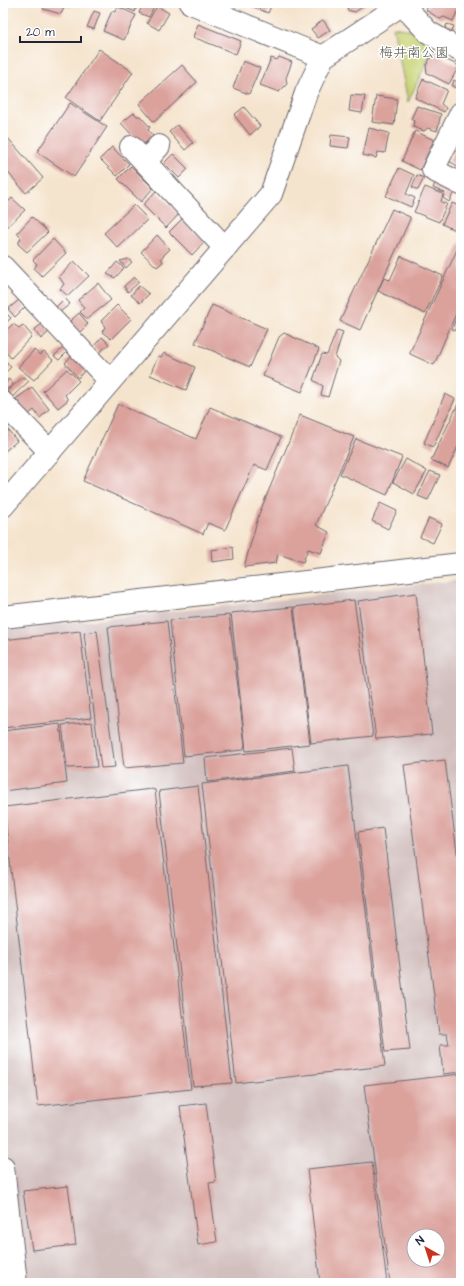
<svg xmlns="http://www.w3.org/2000/svg" width="464" height="1286" font-family="'Architects Daughter','Klee One',sans-serif">
	<style>
		.industrial { fill: #d1bfbe; fill-rule: evenodd }
		.green { fill: #c7d375; stroke: #747a58 }
		.building { fill: #dba29c; fill-rule: evenodd }
		.lines { fill: none; stroke-linecap: round; stroke-linejoin: round }
		.street-casing { stroke: #6c666e; stroke-width: 24 }
		.secondary-casing { stroke: #6c666e; stroke-width: 24 }
		.street { stroke: #fff; stroke-width: 22 }
		.secondary { stroke: #fff; stroke-width: 22 }
		.labels { text-anchor: middle; stroke-width: 3; stroke-linejoin: round; paint-order: stroke }
		.park-label { font-size: 14px; fill: #54574c; stroke: #fff }
	</style>
	<rect width="100%" height="100%" fill="#fff"/>
	<filter id="ink" filterUnits="userSpaceOnUse"><feTurbulence type="fractalNoise" baseFrequency=".025" numOctaves="2"/><feDisplacementMap in="SourceGraphic" scale="8" xChannelSelector="R" yChannelSelector="G"/><feConvolveMatrix kernelMatrix="1 2 1 2 8 2 1 2 1" color-interpolation-filters="sRGB"/></filter>
	<filter id="wash" filterUnits="userSpaceOnUse"><feTurbulence type="fractalNoise" baseFrequency=".012" numOctaves="4" result="noise"/><feDisplacementMap in="SourceGraphic" scale="16" xChannelSelector="R" yChannelSelector="G"/><feGaussianBlur stdDeviation="0.9" result="paint"/><feColorMatrix in="noise" values="0 0 0 0 0 0 0 0 0 0 0 0 0 0 0 0 0 1.4 0 .05"/><feComposite in="paint" operator="in"/></filter>
	<g filter="url(#wash)">
		<rect width="100%" height="100%" fill="#f5e4cd"/>
		<!-- industrial -->
		<path class="industrial" d="M 461,580 L 461,1283 L 3,1283 L 3,630 ZM 414,1236 L 438,1236 L 438,1260 L 414,1260 Z"/>
		<!-- green -->
		<path class="green" d="M 393,27 L 411,30 L 434,47 L 408,102 Z"/>
		<g id="blocks">
			<!-- building -->
			<g class="building">
				<path d="M 45,3 L 72,3 L 70,7 L 65,6 L 61,14 L 43,9 Z"/>
				<path d="M 121,3 L 138,3 L 135,12 L 121,6 Z"/>
				<path d="M 143,3 L 155,5 L 149,17 L 139,13 Z"/>
				<path d="M 244,3 L 283,3 L 281,7 L 272,4 L 268,13 Z"/>
				<path d="M 349,3 L 368,3 L 355,12 L 347,10 Z"/>
				<path d="M 430,3 L 460,3 L 461,4 L 453,21 L 444,17 L 440,19 L 426,10 Z"/>
				<path d="M 157,6 L 169,13 L 159,30 L 147,23 Z"/>
				<path d="M 118,7 L 136,15 L 124,40 L 103,31 L 112,11 L 115,12 Z"/>
				<path d="M 94,11 L 100,13 L 94,29 L 87,27 Z"/>
				<path d="M 323,20 L 330,30 L 318,38 L 311,29 Z"/>
				<path d="M 198,24 L 241,41 L 236,54 L 193,37 Z"/>
				<path d="M 447,24 L 454,26 L 451,34 L 444,32 Z"/>
				<path d="M 99,49 L 133,72 L 100,121 L 66,98 Z"/>
				<path d="M 433,53 L 459,66 L 449,84 L 427,73 L 426,66 Z"/>
				<path d="M 279,57 L 292,62 L 286,78 L 287,84 L 279,92 L 260,85 L 271,58 L 277,60 Z"/>
				<path d="M 243,61 L 260,68 L 249,94 L 233,88 Z"/>
				<path d="M 182,65 L 197,82 L 154,122 L 139,104 Z"/>
				<path d="M 423,79 L 447,90 L 441,104 L 446,108 L 444,112 L 415,98 Z"/>
				<path d="M 454,80 L 461,84 L 459,90 L 452,86 Z"/>
				<path d="M 351,95 L 365,96 L 362,113 L 349,111 Z"/>
				<path d="M 376,96 L 397,99 L 394,125 L 372,122 Z"/>
				<path d="M 70,103 L 107,127 L 74,177 L 37,152 Z"/>
				<path d="M 417,106 L 441,114 L 437,131 L 428,128 L 424,131 L 413,127 L 414,121 L 411,119 Z"/>
				<path d="M 244,107 L 260,126 L 250,135 L 234,115 Z"/>
				<path d="M 134,113 L 137,116 L 140,116 L 150,127 L 148,130 L 153,136 L 142,146 L 121,123 Z"/>
				<path d="M 177,125 L 193,143 L 185,150 L 169,132 Z"/>
				<path d="M 369,128 L 389,133 L 385,153 L 378,152 L 376,158 L 363,155 Z"/>
				<path d="M 415,131 L 434,140 L 420,170 L 402,161 Z"/>
				<path d="M 331,135 L 350,137 L 348,148 L 330,146 Z"/>
				<path d="M 461,136 L 461,164 L 459,167 L 449,161 Z"/>
				<path d="M 7,137 L 43,178 L 26,193 L 3,167 L 3,140 Z"/>
				<path d="M 112,147 L 129,164 L 117,176 L 100,159 Z"/>
				<path d="M 173,154 L 188,169 L 179,178 L 164,163 Z"/>
				<path d="M 131,166 L 153,188 L 141,202 L 118,179 Z"/>
				<path d="M 399,168 L 414,175 L 406,194 L 415,198 L 411,207 L 386,196 Z"/>
				<path d="M 417,175 L 424,178 L 418,190 L 412,187 Z"/>
				<path d="M 435,183 L 454,192 L 449,202 L 443,198 L 445,193 L 433,188 Z"/>
				<path d="M 425,187 L 443,194 L 441,202 L 447,204 L 439,222 L 414,212 Z"/>
				<path d="M 156,191 L 179,214 L 166,228 L 143,205 Z"/>
				<path d="M 12,198 L 25,210 L 3,231 L 3,207 Z"/>
				<path d="M 452,203 L 461,207 L 461,233 L 442,224 Z"/>
				<path d="M 134,205 L 148,219 L 118,248 L 104,233 Z"/>
				<path d="M 392,209 L 410,217 L 410,219 L 360,330 L 340,321 Z"/>
				<path d="M 32,217 L 48,232 L 27,252 L 18,244 L 21,238 L 17,233 Z"/>
				<path d="M 182,219 L 205,241 L 192,255 L 169,232 Z"/>
				<path d="M 157,235 L 170,249 L 161,258 L 163,262 L 157,267 L 141,252 Z"/>
				<path d="M 53,239 L 66,253 L 42,276 L 34,269 L 37,264 L 33,260 Z"/>
				<path d="M 461,241 L 461,302 L 434,365 L 410,354 L 410,352 Z"/>
				<path d="M 401,256 L 443,276 L 425,314 L 378,291 L 384,278 L 390,280 Z"/>
				<path d="M 128,259 L 132,262 L 126,268 L 120,261 Z"/>
				<path d="M 74,261 L 89,276 L 68,296 L 60,289 L 64,284 L 59,277 Z"/>
				<path d="M 117,262 L 124,268 L 115,278 L 107,274 Z"/>
				<path d="M 134,277 L 139,282 L 128,292 L 124,286 Z"/>
				<path d="M 98,283 L 111,300 L 87,319 L 80,312 L 84,308 L 78,300 Z"/>
				<path d="M 139,286 L 149,294 L 140,303 L 131,295 Z"/>
				<path d="M 65,298 L 70,304 L 60,312 L 56,307 Z"/>
				<path d="M 19,300 L 25,307 L 15,317 L 8,309 Z"/>
				<path d="M 117,305 L 131,319 L 111,339 L 102,332 L 105,327 L 101,321 Z"/>
				<path d="M 212,305 L 267,329 L 250,367 L 195,343 Z"/>
				<path d="M 461,306 L 461,332 L 452,329 Z"/>
				<path d="M 3,310 L 11,318 L 3,326 Z"/>
				<path d="M 79,313 L 88,324 L 80,332 L 69,322 Z"/>
				<path d="M 43,323 L 50,331 L 41,339 L 34,330 Z"/>
				<path d="M 13,324 L 19,328 L 23,325 L 32,336 L 11,358 L 3,349 L 3,333 Z"/>
				<path d="M 337,330 L 343,332 L 335,357 L 339,361 L 328,397 L 321,395 L 323,386 L 313,380 L 322,354 L 327,355 Z"/>
				<path d="M 284,333 L 319,349 L 302,392 L 263,376 L 279,337 Z"/>
				<path d="M 102,337 L 109,344 L 99,353 L 93,347 Z"/>
				<path d="M 64,347 L 69,350 L 59,360 L 54,356 Z"/>
				<path d="M 34,350 L 40,355 L 44,352 L 53,360 L 34,380 L 18,367 Z"/>
				<path d="M 164,353 L 195,367 L 186,390 L 150,375 L 158,356 L 161,357 Z"/>
				<path d="M 73,354 L 87,368 L 78,378 L 65,363 Z"/>
				<path d="M 3,358 L 11,367 L 3,375 Z"/>
				<path d="M 67,369 L 79,381 L 65,395 L 68,400 L 58,408 L 43,391 Z"/>
				<path d="M 23,377 L 29,381 L 11,398 L 5,393 Z"/>
				<path d="M 9,379 L 13,384 L 8,389 L 3,385 Z"/>
				<path d="M 32,387 L 49,409 L 40,418 L 34,410 L 29,414 L 16,399 Z"/>
				<path d="M 445,394 L 455,399 L 433,447 L 424,443 Z"/>
				<path d="M 461,398 L 461,440 L 448,468 L 431,460 Z"/>
				<path d="M 118,404 L 196,439 L 210,407 L 281,437 L 267,470 L 254,465 L 225,530 L 208,523 L 203,534 L 83,481 Z"/>
				<path d="M 300,415 L 354,437 L 316,525 L 329,532 L 321,553 L 308,549 L 303,562 L 278,554 L 276,563 L 244,567 L 259,514 Z"/>
				<path d="M 4,425 L 17,441 L 4,452 L 3,426 Z"/>
				<path d="M 356,439 L 402,457 L 387,495 L 340,474 Z"/>
				<path d="M 406,459 L 427,471 L 414,494 L 393,482 Z"/>
				<path d="M 430,471 L 440,475 L 428,500 L 418,496 Z"/>
				<path d="M 380,503 L 397,511 L 388,529 L 372,521 Z"/>
				<path d="M 429,518 L 442,524 L 433,543 L 420,537 Z"/>
				<path d="M 233,547 L 234,559 L 212,562 L 211,550 Z"/>
				<path d="M 416,593 L 432,734 L 376,739 L 358,601 Z"/>
				<path d="M 354,600 L 373,736 L 311,743 L 294,607 Z"/>
				<path d="M 293,607 L 310,744 L 246,751 L 231,613 Z"/>
				<path d="M 229,615 L 245,745 L 243,750 L 184,756 L 170,620 Z"/>
				<path d="M 167,621 L 183,763 L 124,768 L 108,627 Z"/>
				<path d="M 80,631 L 91,718 L 3,728 L 3,640 Z"/>
				<path d="M 97,631 L 115,767 L 101,768 L 84,633 Z"/>
				<path d="M 92,722 L 97,767 L 67,768 L 62,725 Z"/>
				<path d="M 60,724 L 67,783 L 3,791 L 3,731 Z"/>
				<path d="M 292,748 L 295,771 L 207,782 L 205,758 Z"/>
				<path d="M 445,760 L 461,884 L 461,1072 L 443,1074 L 440,1045 L 449,1045 L 447,1034 L 439,1034 L 404,765 Z"/>
				<path d="M 348,766 L 385,1066 L 236,1083 L 202,784 Z"/>
				<path d="M 198,786 L 232,1083 L 193,1086 L 159,791 Z"/>
				<path d="M 151,789 L 155,790 L 191,1089 L 38,1106 L 4,809 L 5,807 Z"/>
				<path d="M 383,828 L 410,1050 L 385,1052 L 358,832 Z"/>
				<path d="M 461,1074 L 461,1283 L 390,1283 L 364,1085 ZM 414,1236 L 438,1236 L 438,1260 L 414,1260 Z"/>
				<path d="M 206,1103 L 216,1182 L 209,1183 L 217,1242 L 198,1245 L 180,1106 Z"/>
				<path d="M 372,1162 L 387,1283 L 320,1283 L 307,1169 Z"/>
				<path d="M 68,1186 L 76,1245 L 32,1250 L 23,1191 Z"/>
			</g>
		</g>
	</g>
	<g filter="url(#ink)">
		<use href="#blocks" fill-opacity="0" stroke="#6c666e" stroke-width="1"/>
		<g class="lines">
			<!-- street casing -->
			<g class="street-casing">
				<g id="street">
					<path d="M 191,3 L 323,57"/>
					<path d="M 403,5 L 428,32 L 461,51"/>
					<path d="M 461,113 L 433,170 L 461,184"/>
					<path d="M 131,147 L 225,248"/>
					<path d="M 145,162 L 159,146"/>
					<path d="M 3,267 L 110,381"/>
					<path d="M 3,403 L 50,452"/>
					<path d="M 3,506 L 271,194 L 306,93 L 323,57 L 404,3"/>
					<path d="M 3,1167 L 16,1283"/>
				</g>
			</g>
			<!-- secondary casing -->
			<g class="secondary-casing">
				<path id="secondary" d="M 3,617 L 461,564"/>
			</g>
			<!-- street -->
			<use href="#street" class="street"/>
			<!-- secondary -->
			<use href="#secondary" class="secondary"/>
		</g>
	</g>
	<g class="labels">
		<!-- park labels -->
		<g class="park-label">
			<text x="414" y="57">梅井南公園</text>
		</g>
	</g>
	<!-- margin -->
	<rect width="464" height="1286" fill="none" stroke="#fff" stroke-width="16"/>
	<!-- north arrow -->
	<g transform="translate(426 1248) rotate(321)"><circle r="19" fill="#ffffff" stroke="#a7a7b1"/>
	<path d="M0-3L7 15L0 10L-7 15Z" fill="#c8321e"/>
	<text y="-6" font-size="11" font-weight="bold" text-anchor="middle" fill="#22223b">N</text>
	</g>
	<!-- scale -->
	<path d="M20 36v6h61v-6" fill="none" stroke="#22223b" stroke-width="2"/>
	<text x="26" y="36" font-size="12" fill="#22223b" stroke="#ffffff" stroke-width="3" paint-order="stroke">20 m</text>
</svg>
